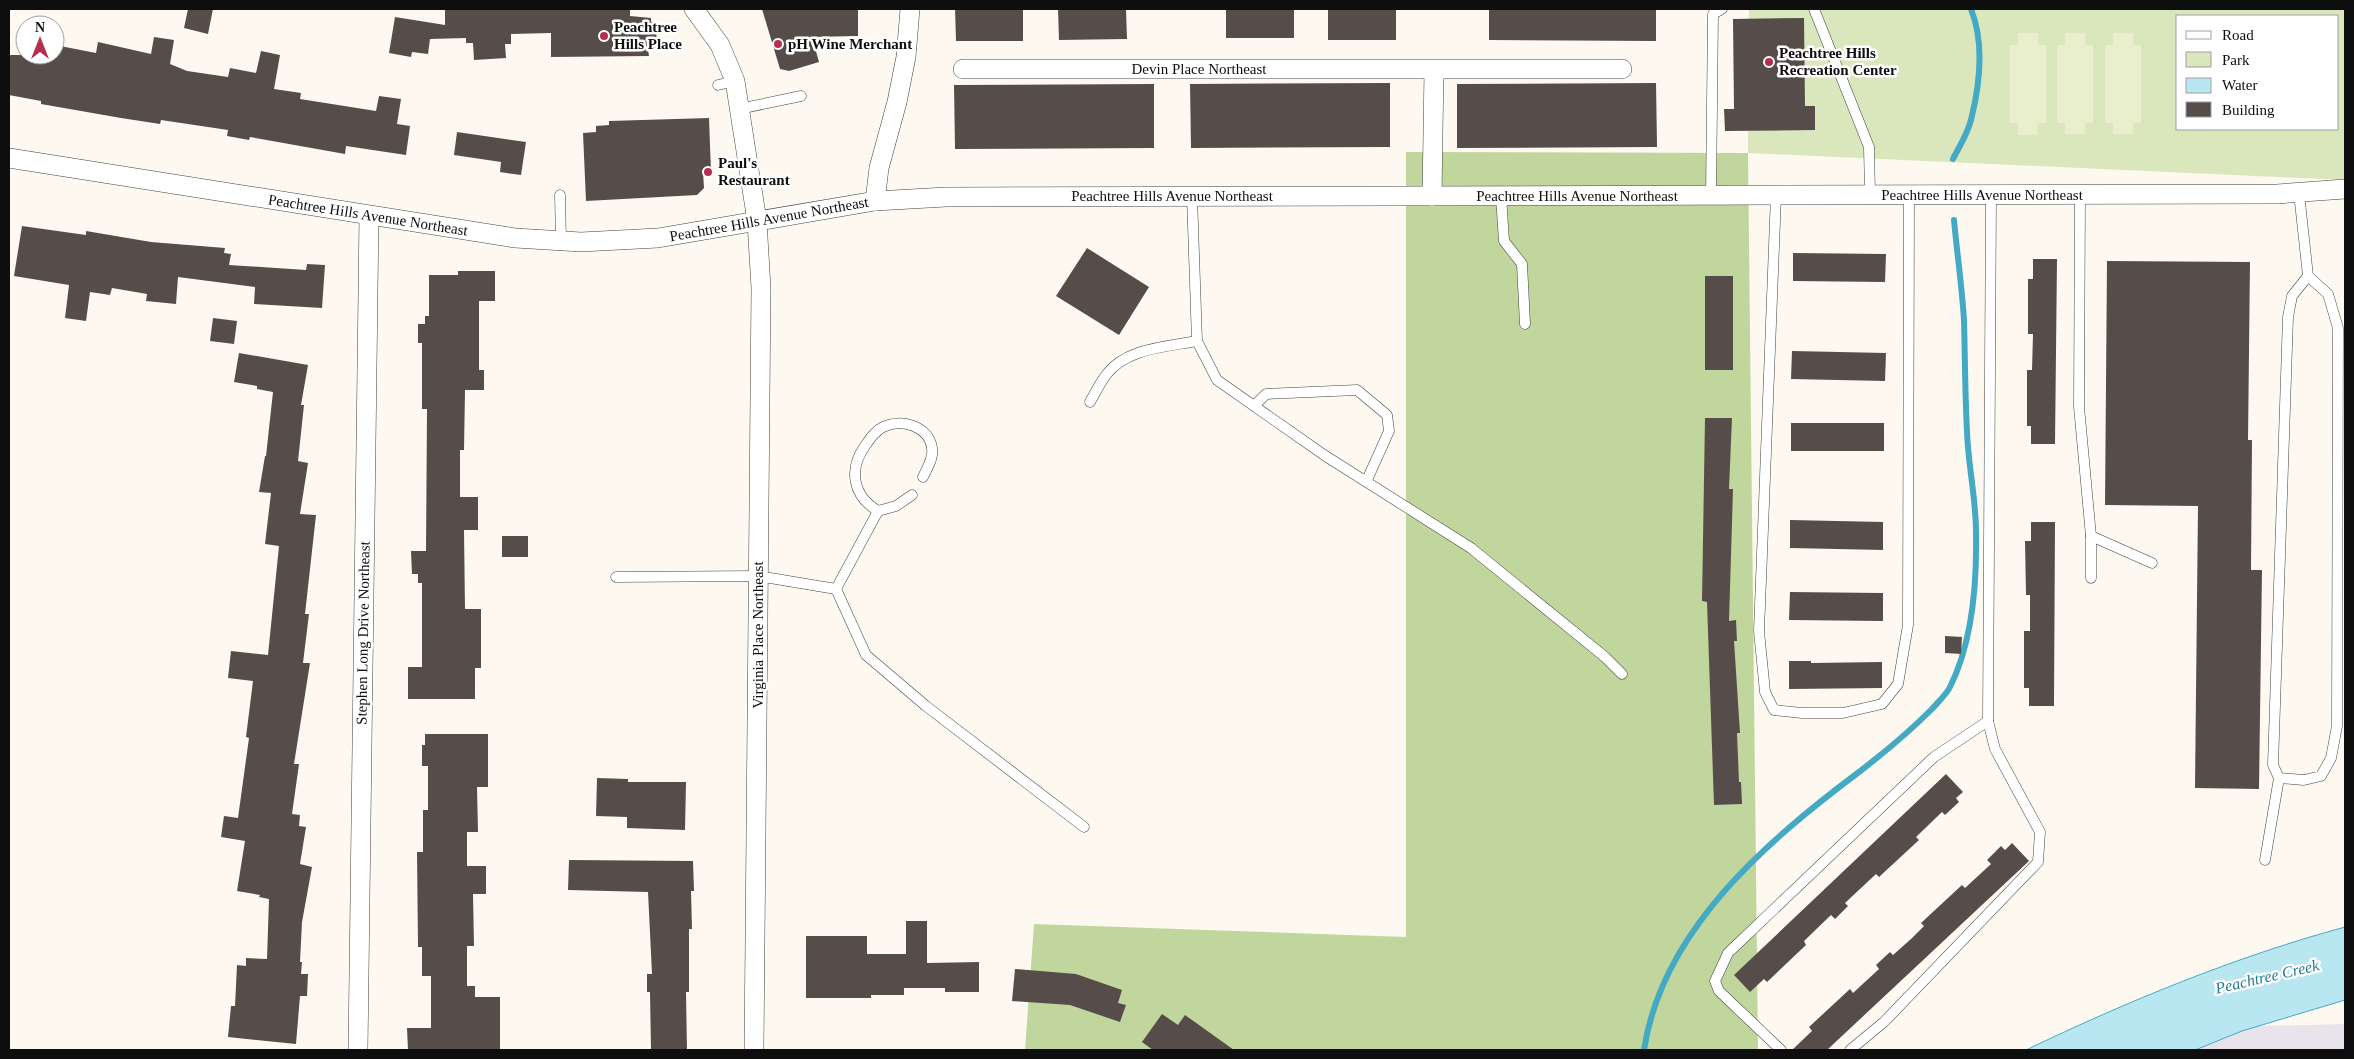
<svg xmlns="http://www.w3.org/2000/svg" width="2354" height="1059" font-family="Georgia,serif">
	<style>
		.industrial { fill: #e9e3ec }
		.green { fill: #dae6bc; fill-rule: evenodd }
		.forest { fill: #c1d69c }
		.pitch { fill: #e9eecd }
		.water { fill: #b8e7f2; stroke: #44a9c4 }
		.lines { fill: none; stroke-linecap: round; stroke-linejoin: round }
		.stream { stroke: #44a9c4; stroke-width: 6 }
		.building { fill: #564d4b }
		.lane-casing { stroke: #414141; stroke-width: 11 }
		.street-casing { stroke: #414141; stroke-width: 20 }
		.lane { stroke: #fff; stroke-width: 10 }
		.street { stroke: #fff; stroke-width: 19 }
		.poi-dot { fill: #b52f4f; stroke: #fff; stroke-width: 2 }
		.labels { text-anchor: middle; stroke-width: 5; stroke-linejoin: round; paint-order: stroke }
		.poi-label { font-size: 15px; font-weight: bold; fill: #0e0e0e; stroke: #fff; text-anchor: start }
		.street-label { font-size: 15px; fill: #0e0e0e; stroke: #fff }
		.water-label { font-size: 16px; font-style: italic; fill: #1f7a98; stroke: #fff }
	</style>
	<rect width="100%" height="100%" fill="#fef9f0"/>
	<!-- industrial -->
	<path class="industrial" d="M 2345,1024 L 2345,1050 L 2095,1050 L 2131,1029 Z"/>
	<!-- green -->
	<path class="green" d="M 1749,9 L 2345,9 L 2345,180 L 1748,153 ZM 2178,16 L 2338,16 L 2338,129 L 2178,129 Z"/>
	<!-- forest -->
	<path class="forest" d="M 1406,152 L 1748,153 L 1758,1050 L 1025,1050 L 1034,924 L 1406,937 Z"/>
	<!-- pitch -->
	<g class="pitch">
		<path d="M 2018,33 L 2038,33 L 2038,45 L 2046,45 L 2046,123 L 2038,123 L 2037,135 L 2018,135 L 2018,123 L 2010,123 L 2010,45 L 2018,45 Z"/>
		<path d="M 2065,33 L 2085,33 L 2085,45 L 2093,45 L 2093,123 L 2085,123 L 2085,134 L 2065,134 L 2065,123 L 2057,123 L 2057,45 L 2065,45 Z"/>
		<path d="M 2113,33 L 2133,33 L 2133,45 L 2141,45 L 2141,123 L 2133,123 L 2133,134 L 2113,134 L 2113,123 L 2105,123 L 2105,45 L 2113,45 Z"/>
	</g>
	<!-- water -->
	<path class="water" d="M 2345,927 L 2345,1000 L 2242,1031 L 2195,1050 L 2026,1050 C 2128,1001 2235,957 2345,927 Z"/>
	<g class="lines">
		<!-- stream -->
		<g class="stream">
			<path d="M 1953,159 C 1959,147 1968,133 1971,120 C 1980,84 1985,44 1971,9"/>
			<path d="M 1644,1050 C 1662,930 1767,841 1859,772 C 1885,752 1909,732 1932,709 C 1938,702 1946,695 1950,687 C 1973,641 1977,582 1976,532 C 1976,498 1968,465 1967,431 C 1965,394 1965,357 1964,320 C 1962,287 1957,253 1954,220"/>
		</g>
	</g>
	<!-- building -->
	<g class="building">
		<path d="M 188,9 L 213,9 L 208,34 L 184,28 Z"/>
		<path d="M 445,9 L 630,9 L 630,16 L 651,18 L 651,22 L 656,22 L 657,50 L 648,50 L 649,56 L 551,57 L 551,33 L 511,34 L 511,44 L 505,44 L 506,58 L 474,60 L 473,43 L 466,43 L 466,38 L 430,39 L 428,54 L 412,52 L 411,57 L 389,53 L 395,17 L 445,25 Z"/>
		<path d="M 762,9 L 858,9 L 858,36 L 812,37 L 819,62 L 789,71 L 780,69 Z"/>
		<path d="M 955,9 L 1023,9 L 1023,41 L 956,41 Z"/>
		<path d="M 1058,9 L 1126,9 L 1127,39 L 1059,40 Z"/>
		<rect x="1226" y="9" width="68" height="29"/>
		<rect x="1328" y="9" width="68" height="31"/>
		<path d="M 1489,9 L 1656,9 L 1656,41 L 1489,40 Z"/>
		<path d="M 1804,18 L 1805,106 L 1815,106 L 1815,130 L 1725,131 L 1724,109 L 1734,109 L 1733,19 Z"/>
		<path d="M 154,37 L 174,40 L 170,64 L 187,71 L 228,77 L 230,68 L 256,73 L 261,51 L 280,55 L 274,89 L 301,93 L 300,99 L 376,111 L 379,96 L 401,99 L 397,124 L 410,126 L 406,155 L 346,146 L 345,154 L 250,137 L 249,140 L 227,136 L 228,130 L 161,120 L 160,124 L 121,118 L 41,104 L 41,101 L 9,95 L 9,55 L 55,55 L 55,45 L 96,53 L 98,42 L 151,54 Z"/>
		<path d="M 1390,83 L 1390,147 L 1191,148 L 1190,84 Z"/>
		<path d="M 1656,83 L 1657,147 L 1457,148 L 1457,84 Z"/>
		<path d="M 1154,84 L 1154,148 L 955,149 L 954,85 Z"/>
		<path d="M 709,118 L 711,172 L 703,172 L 704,188 L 697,195 L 586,201 L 583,133 L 596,132 L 596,126 L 609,125 L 609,121 Z"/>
		<path d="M 457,132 L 526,142 L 521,175 L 500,172 L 501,162 L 454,155 Z"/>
		<path d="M 22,226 L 86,235 L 86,231 L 151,242 L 225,248 L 224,253 L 231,254 L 229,265 L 306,270 L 307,264 L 325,265 L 322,308 L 254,304 L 255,287 L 178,277 L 176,304 L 146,301 L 147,294 L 112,288 L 110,295 L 90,292 L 86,321 L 65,318 L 69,285 L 14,276 Z"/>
		<path d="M 1087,248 L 1149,287 L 1119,335 L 1056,296 Z"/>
		<path d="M 1793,253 L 1886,254 L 1885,282 L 1793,281 Z"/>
		<path d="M 2033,259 L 2057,259 L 2055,444 L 2031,444 L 2031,426 L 2027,426 L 2027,370 L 2032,370 L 2033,334 L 2028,334 L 2028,279 L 2033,279 Z"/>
		<path d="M 2107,261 L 2250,262 L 2248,440 L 2252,440 L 2251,570 L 2262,570 L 2259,789 L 2195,788 L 2198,506 L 2105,505 Z"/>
		<path d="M 458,271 L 495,271 L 495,301 L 479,301 L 479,370 L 484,370 L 484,390 L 465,390 L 464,450 L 460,450 L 460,497 L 478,497 L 478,530 L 464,530 L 465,609 L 481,609 L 481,668 L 475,668 L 475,699 L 408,699 L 408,667 L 422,667 L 422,583 L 418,583 L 418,574 L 412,574 L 411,551 L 426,551 L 427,409 L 422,409 L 422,343 L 418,343 L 418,324 L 425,324 L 425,316 L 429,316 L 429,275 L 458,275 Z"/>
		<rect x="1705" y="276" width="28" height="94"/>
		<path d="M 213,318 L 237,321 L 234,344 L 210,341 Z"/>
		<path d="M 1792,351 L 1886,353 L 1885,381 L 1791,379 Z"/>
		<path d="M 239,353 L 308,365 L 301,405 L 304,405 L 298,461 L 308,463 L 300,514 L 316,515 L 305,614 L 309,614 L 303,663 L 310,663 L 294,764 L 299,764 L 292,814 L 300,815 L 299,826 L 306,827 L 300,864 L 312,867 L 302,922 L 300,962 L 302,962 L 301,974 L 308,974 L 307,996 L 300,996 L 296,1044 L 228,1037 L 231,1006 L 235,1006 L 237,965 L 246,966 L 246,958 L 267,959 L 269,899 L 259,897 L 260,895 L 237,891 L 245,841 L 221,837 L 224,816 L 238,818 L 249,738 L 246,737 L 253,681 L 228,678 L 231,651 L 268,655 L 279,546 L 265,544 L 271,493 L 259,492 L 265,456 L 266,456 L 273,392 L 257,389 L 257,386 L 234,382 Z"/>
		<path d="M 1705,418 L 1732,418 L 1729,489 L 1733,489 L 1729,621 L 1736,620 L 1737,641 L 1734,641 L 1740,733 L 1737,733 L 1739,782 L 1741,782 L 1742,804 L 1714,805 L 1707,602 L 1702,601 Z"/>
		<rect x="1791" y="423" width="93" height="28"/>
		<path d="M 1790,520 L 1883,522 L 1883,550 L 1790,548 Z"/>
		<path d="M 2031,522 L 2055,522 L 2054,706 L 2029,706 L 2029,688 L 2024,688 L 2024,631 L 2030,631 L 2030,595 L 2026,595 L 2025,541 L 2031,541 Z"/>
		<rect x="502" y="536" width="26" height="21"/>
		<path d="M 1790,592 L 1883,593 L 1883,621 L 1789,620 Z"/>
		<path d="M 1945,636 L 1962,637 L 1961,654 L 1945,653 Z"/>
		<path d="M 1789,661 L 1811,661 L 1811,663 L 1882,662 L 1882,688 L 1789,689 Z"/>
		<path d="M 425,734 L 488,734 L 488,787 L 477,787 L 478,832 L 467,832 L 467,866 L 486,866 L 486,894 L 473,894 L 474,946 L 467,946 L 467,986 L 475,986 L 475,997 L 500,997 L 500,1050 L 408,1050 L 407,1028 L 431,1028 L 431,976 L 422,976 L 422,947 L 418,947 L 417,852 L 423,852 L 423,810 L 428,810 L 428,766 L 422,766 L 422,745 L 425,745 Z"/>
		<path d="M 1946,774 L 1963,792 L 1956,798 L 1959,802 L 1945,815 L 1942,812 L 1916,837 L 1919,840 L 1879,877 L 1876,874 L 1845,903 L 1848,906 L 1835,919 L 1831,915 L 1804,941 L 1806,945 L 1767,982 L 1764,979 L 1750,992 L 1734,975 Z"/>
		<path d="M 597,778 L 628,779 L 628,782 L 686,782 L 685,830 L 627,828 L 627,817 L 596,816 Z"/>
		<path d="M 2012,843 L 2029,861 L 1827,1050 L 1792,1050 L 1812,1031 L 1809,1027 L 1850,989 L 1853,993 L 1879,969 L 1876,965 L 1890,952 L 1893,955 L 1911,939 L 1924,926 L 1921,923 L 1962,885 L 1965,888 L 1991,864 L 1987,860 L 2001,846 L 2005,850 Z"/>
		<path d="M 569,860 L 693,861 L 694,891 L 691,891 L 692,929 L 689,929 L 689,992 L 686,992 L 687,1050 L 651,1050 L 650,992 L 647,992 L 647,974 L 652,974 L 648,892 L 568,890 Z"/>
		<path d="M 906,921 L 927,921 L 927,963 L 979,962 L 979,992 L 945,992 L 945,988 L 904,988 L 904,995 L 871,995 L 871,998 L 806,998 L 806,936 L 867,936 L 867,954 L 906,954 Z"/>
		<path d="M 1015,969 L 1076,974 L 1122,990 L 1118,1003 L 1126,1005 L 1120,1022 L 1070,1005 L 1012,1001 Z"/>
		<path d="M 1162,1014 L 1178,1025 L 1185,1015 L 1234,1050 L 1153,1050 L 1142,1042 Z"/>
	</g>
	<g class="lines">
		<!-- lane casing -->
		<g class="lane-casing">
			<g id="lane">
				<path d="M 1814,9 L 1869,147 L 1870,195"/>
				<path d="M 718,85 L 735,81"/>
				<path d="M 739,109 L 801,96"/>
				<path d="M 560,195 L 561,241"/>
				<path d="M 1776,195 L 1759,631 L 1765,692 L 1774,710 L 1802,713 L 1843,713 L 1882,704 L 1898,684 L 1908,625 L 1909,195"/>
				<path d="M 2080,195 L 2079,407 L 2091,536 L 2091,578"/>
				<path d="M 1192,196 L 1197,341 L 1217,380 L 1324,455 L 1471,548 L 1605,657 L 1622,674"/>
				<path d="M 1501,196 L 1504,241 L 1522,264 L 1525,324"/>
				<path d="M 1711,196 L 1713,14 L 1722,9"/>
				<path d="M 1090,402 C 1095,393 1100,383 1106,375 C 1126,348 1166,347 1197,341"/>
				<path d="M 1254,406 L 1266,394 L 1357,390 L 1387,415 L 1389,431 L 1367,480"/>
				<path d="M 878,511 C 853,496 848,470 865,446 C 870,438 875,431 883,427 C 901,418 929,426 932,448 C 934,458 927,468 923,477"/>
				<path d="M 2091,536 L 2152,563"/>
				<path d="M 616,577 L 758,576 L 836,589 L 866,655 L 926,706 L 1084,827"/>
				<path d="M 836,589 L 878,511 L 896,506 L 912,495"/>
				<path d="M 2279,778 L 2304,780 L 2321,776 L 2331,758 L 2337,726 L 2338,328 L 2328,294 L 2308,276 L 2299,193"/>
				<path d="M 2265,860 L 2279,778 L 2273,765 L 2288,317 L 2292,296 L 2308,276"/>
				<path d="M 1781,1050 L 1719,991 L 1715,981 L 1728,953 L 1934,757 L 1988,721"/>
				<path d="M 1850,1050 L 1884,1022 L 2038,862 L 2040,832 L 1995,749 L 1988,721 L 1991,195"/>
			</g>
		</g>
		<!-- street casing -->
		<g class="street-casing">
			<g id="street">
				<path d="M 694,9 L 720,45 L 735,81 L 757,221 L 761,288 L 754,1050"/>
				<path d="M 963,69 L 1622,69"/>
				<path d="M 9,158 L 515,238 L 581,242 L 658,238 L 875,201 L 946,197 L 2277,194 L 2345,189"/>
				<path d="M 1432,196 L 1434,70"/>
				<path d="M 875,201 L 879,168 L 897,102 L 906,57 L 910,9"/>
				<path d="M 358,1050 L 369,216"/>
			</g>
		</g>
		<!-- lane -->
		<use href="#lane" class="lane"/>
		<!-- street -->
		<use href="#street" class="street"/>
	</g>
	<!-- markers -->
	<g class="poi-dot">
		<circle cx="604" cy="36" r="5"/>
		<circle cx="778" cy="44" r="5"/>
		<circle cx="1769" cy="62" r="5"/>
		<circle cx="708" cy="172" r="5"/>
	</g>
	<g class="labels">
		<!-- poi labels -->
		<g class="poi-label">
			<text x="614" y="32">Peachtree<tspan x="614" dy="17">Hills Place</tspan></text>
			<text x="788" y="49">pH Wine Merchant</text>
			<text x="1779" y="58">Peachtree Hills<tspan x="1779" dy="17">Recreation Center</tspan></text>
			<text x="718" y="168">Paul's<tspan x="718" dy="17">Restaurant</tspan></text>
		</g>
		<!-- street labels -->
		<g class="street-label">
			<text x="1199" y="74">Devin Place Northeast</text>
			<text x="1982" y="200">Peachtree Hills Avenue Northeast</text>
			<text x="1172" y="201">Peachtree Hills Avenue Northeast</text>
			<text x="1577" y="201">Peachtree Hills Avenue Northeast</text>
			<text transform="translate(368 215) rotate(9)" y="5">Peachtree Hills Avenue Northeast</text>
			<text transform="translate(769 219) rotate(-10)" y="5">Peachtree Hills Avenue Northeast</text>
			<text transform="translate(363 633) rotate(-89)" y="5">Stephen Long Drive Northeast</text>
			<text transform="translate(758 635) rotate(-90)" y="5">Virginia Place Northeast</text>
		</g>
		<!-- water labels -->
		<g class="water-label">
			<text transform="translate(2267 976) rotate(-13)" y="6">Peachtree Creek</text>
		</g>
	</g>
	<!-- border -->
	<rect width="2354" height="1059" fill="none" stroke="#0e0e0e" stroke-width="20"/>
	<!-- legend -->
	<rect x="2176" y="15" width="162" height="115" fill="#ffffff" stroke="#9f9f9f"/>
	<rect x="2186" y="31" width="25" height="8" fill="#ffffff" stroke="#9f9f9f"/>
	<text x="2222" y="40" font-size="15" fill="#0e0e0e">Road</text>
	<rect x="2186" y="52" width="25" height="15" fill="#dae6bc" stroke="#9f9f9f"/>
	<text x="2222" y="65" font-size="15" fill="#0e0e0e">Park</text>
	<rect x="2186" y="78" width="25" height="15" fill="#b8e7f2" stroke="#9f9f9f"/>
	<text x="2222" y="90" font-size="15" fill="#0e0e0e">Water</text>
	<rect x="2186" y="102" width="25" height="15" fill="#564d4b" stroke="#9f9f9f"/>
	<text x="2222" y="115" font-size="15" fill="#0e0e0e">Building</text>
	<!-- north arrow -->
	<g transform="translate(40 40)"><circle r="24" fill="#ffffff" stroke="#9f9f9f"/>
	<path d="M0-4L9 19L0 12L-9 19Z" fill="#b52f4f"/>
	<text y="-8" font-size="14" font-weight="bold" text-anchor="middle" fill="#0e0e0e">N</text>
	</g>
</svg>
